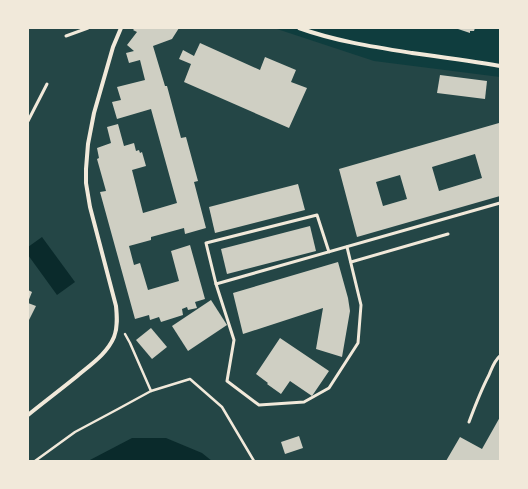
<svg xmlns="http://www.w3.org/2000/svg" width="528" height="489" font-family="Commissioner,sans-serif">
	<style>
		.green { fill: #244646 }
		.water { fill: #0a2a2b }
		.building { fill: #cfcfc3; fill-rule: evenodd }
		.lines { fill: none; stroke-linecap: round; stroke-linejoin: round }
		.path { stroke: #f1e9da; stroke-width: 2.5 }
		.service { stroke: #f1e9da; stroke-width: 3 }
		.minor { stroke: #f1e9da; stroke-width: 4 }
	</style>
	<rect width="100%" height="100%" fill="#0f3d3e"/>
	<!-- green -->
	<path class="green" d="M 28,28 L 274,28 L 374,61 L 500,77 L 500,461 L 28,461 Z"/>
	<!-- water -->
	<g class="water">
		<path d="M 42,237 L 75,282 L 57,295 L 28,255 L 28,247 Z"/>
		<path d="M 132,438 L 166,438 L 202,453 L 212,461 L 88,461 Z"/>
	</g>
	<!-- building -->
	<g class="building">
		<path d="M 135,28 L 179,28 L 172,39 L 153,46 L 165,86 L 167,86 L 181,138 L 186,137 L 198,181 L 194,182 L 206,228 L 185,234 L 184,228 L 151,237 L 151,240 L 129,246 L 134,265 L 140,263 L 148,290 L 179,281 L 171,251 L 190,245 L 205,299 L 195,302 L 197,308 L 188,310 L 187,307 L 182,309 L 183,315 L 161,322 L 159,317 L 150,320 L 149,315 L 135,319 L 100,192 L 106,191 L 97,159 L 99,158 L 97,148 L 111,143 L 107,127 L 118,124 L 124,146 L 134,143 L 136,151 L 139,150 L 140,153 L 142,152 L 146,166 L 132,170 L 143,213 L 177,203 L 151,109 L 117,119 L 112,102 L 121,100 L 117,87 L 145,80 L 140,60 L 129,63 L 126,53 L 134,51 L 127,45 L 137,32 L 133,30 Z"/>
		<path d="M 455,28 L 475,28 L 474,31 L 470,31 L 470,33 Z"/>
		<path d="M 200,43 L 260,70 L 265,57 L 296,70 L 291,82 L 307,88 L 289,128 L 184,82 L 191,64 L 179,59 L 183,50 L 194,56 Z"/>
		<path d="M 440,75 L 487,81 L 485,99 L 437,93 Z"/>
		<path d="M 499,123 L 500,196 L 357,237 L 339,169 ZM 475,154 L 482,178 L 439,191 L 432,167 ZM 400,175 L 407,199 L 383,206 L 376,182 Z"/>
		<path d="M 298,184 L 305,210 L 215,233 L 209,207 Z"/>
		<path d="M 310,226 L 316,251 L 227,274 L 221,249 Z"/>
		<path d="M 338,262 L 348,298 L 350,311 L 342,357 L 316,349 L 323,308 L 243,334 L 233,293 Z"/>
		<path d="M 28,290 L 32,292 L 28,302 Z"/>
		<path d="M 211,300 L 227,325 L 188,351 L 172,326 Z"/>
		<path d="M 28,303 L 36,306 L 28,322 Z"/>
		<path d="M 151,328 L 167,347 L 152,359 L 136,340 Z"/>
		<path d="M 280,338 L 329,371 L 312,396 L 290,381 L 281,394 L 267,384 L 268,383 L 256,374 Z"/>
		<path d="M 500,417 L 500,461 L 446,461 L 460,437 L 482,449 Z"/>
		<path d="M 299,436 L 303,448 L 285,454 L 281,442 Z"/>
	</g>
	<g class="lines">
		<!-- path -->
		<g class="path">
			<path d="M 125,334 L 130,343 L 151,391"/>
			<path d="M 35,461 L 75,432 L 118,409 L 151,391 L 190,379 L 222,407 L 254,461"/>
		</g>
		<!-- service -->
		<g class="service">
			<path d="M 66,36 L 88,28"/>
			<path d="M 28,121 L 47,84"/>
			<path d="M 329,252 L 317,215 L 206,243 L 216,284 L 500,203"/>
			<path d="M 351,262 L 448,234"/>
			<path d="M 216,284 L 234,340 L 227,381 L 259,405 L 304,402 L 329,388 L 358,343 L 361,305 L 347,247"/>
			<path d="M 469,422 C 475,406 481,390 489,375 C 492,368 494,361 500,356"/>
		</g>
		<!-- minor -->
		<g class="minor">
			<path d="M 299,28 C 335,41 374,47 412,53 C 441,57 471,61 500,66"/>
			<path d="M 28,415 C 44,402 60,390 76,377 C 90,365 107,354 114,337 C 118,327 117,316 116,306 L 90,207 L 86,183 L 86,169 L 88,144 L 94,113 L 113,47 L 121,28"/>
		</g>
	</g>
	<!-- border -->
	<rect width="528" height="489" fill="none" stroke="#f1e9da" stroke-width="58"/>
</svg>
